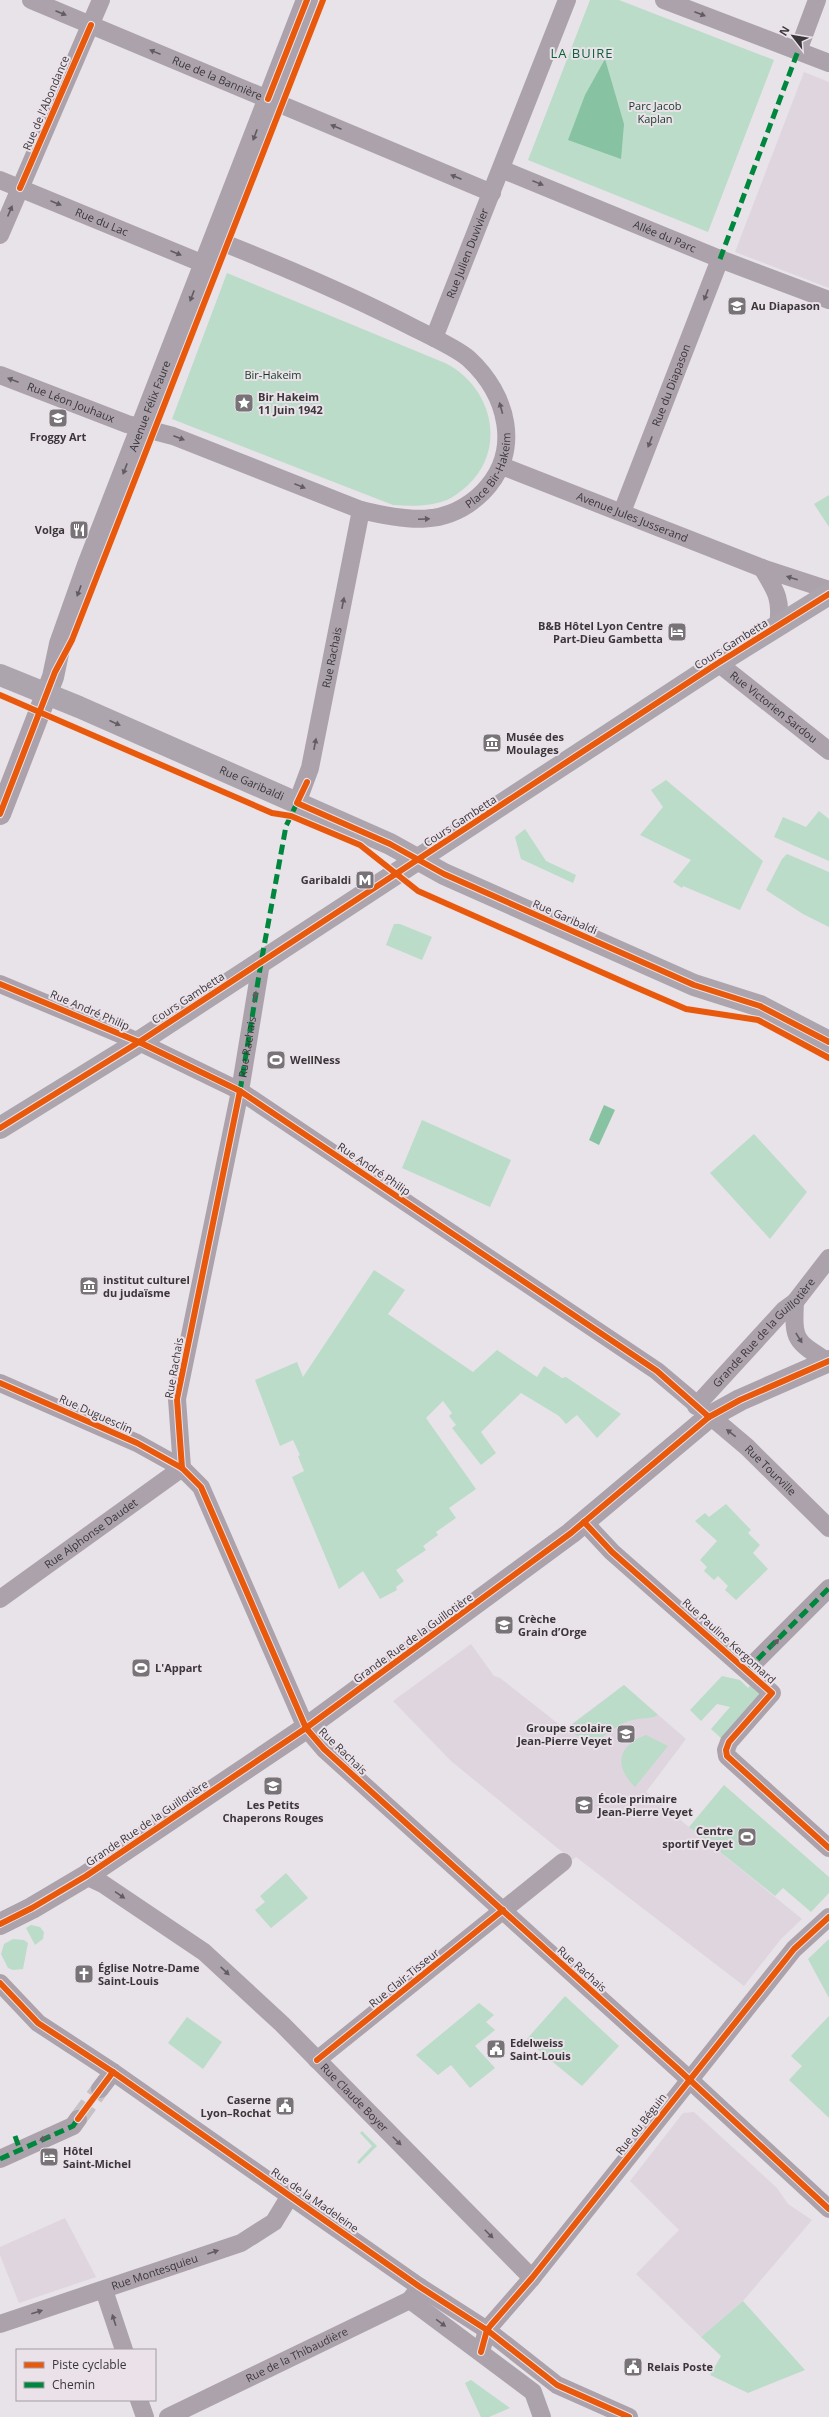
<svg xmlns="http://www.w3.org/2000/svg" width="829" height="2417" font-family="'Open Sans',sans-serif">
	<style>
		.built { fill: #dfd5df }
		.green { fill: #bbdcc9 }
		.water { fill: #87c3a2 }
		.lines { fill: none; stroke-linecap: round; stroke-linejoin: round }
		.minor-tunnel { stroke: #c5c1c5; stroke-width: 18; stroke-dasharray: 18 9; stroke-linecap: butt }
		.minor { stroke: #aca2ab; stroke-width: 18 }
		.secondary { stroke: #aba2ab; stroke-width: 22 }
		.primary { stroke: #ada5ad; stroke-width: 22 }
		.quiet { stroke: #00873e; stroke-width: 5; stroke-dasharray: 10 5; stroke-linecap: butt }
		.cycleway-casing { stroke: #eae1e9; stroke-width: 8 }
		.cycleway { stroke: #e8590c; stroke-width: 6 }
		.oneway { fill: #625c62 }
		.oneway2 { fill: #625e62 }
		.labels { text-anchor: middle; stroke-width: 4; stroke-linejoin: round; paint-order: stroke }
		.street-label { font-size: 11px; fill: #3a373a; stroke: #eae1e9 }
		.park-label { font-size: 11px; fill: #133924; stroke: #eae1e9 }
		.poi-label { font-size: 11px; font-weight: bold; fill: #3a373a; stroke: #eae1e9; text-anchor: start }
		.quarter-label { font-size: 13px; letter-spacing: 1px; fill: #0b623b; stroke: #eae1e9 }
	</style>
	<rect width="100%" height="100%" fill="#e8e3e8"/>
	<!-- built -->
	<g class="built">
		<path d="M 804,72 L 829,82 L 829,288 L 735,252 Z"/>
		<path d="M 471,1644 L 494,1676 L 500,1678 L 565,1729 L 624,1685 L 686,1739 L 646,1792 L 802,1919 L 781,1939 L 744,1986 L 576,1857 L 572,1860 L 451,1761 L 393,1701 Z"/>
		<path d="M 694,2112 L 777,2188 L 788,2204 L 812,2220 L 743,2301 L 701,2337 L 636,2274 L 679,2230 L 630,2181 L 683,2113 Z"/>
		<path d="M 65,2218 L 96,2277 L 19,2303 L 0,2255 L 0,2247 Z"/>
	</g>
	<!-- green -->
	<g class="green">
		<path d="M 590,0 L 619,0 L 774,60 L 708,232 L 528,160 Z"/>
		<path d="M 227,273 L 445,363 C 492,386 508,449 467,486 C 461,491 454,497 447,500 C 429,507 411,506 393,505 L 172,419 Z"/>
		<path d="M 829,495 L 829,527 L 814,504 Z"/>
		<path d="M 666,780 L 763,861 L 740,910 L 683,886 L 682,888 L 673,882 L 691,860 L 640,835 L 663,807 L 651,790 Z"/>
		<path d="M 819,811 L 829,819 L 829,861 L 774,837 L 783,817 L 806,827 Z"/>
		<path d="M 525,829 L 546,861 L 576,875 L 573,883 L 521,859 L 515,837 Z"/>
		<path d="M 787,854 L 829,872 L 829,927 L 803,914 L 766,890 L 782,859 Z"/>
		<path d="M 394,924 L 400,924 L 432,937 L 422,960 L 386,945 Z"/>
		<path d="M 422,1120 L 511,1160 L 490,1207 L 402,1168 Z"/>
		<path d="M 754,1134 L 807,1192 L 770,1239 L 710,1173 Z"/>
		<path d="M 374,1270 L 405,1290 L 388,1314 L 473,1372 L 497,1350 L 537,1377 L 544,1366 L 562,1378 L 566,1377 L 621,1414 L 597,1438 L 577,1415 L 566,1424 L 559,1416 L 521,1393 L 481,1432 L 496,1453 L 481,1465 L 452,1428 L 456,1425 L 449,1416 L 452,1413 L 443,1401 L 426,1418 L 476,1489 L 449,1508 L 456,1518 L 436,1532 L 438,1535 L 423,1546 L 426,1550 L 396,1570 L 404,1581 L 396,1587 L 397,1590 L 380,1599 L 363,1571 L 339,1589 L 292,1477 L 304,1471 L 298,1456 L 300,1455 L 293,1440 L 280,1446 L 255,1380 L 297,1362 L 303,1377 Z"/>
		<path d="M 726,1504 L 751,1530 L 748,1533 L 760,1545 L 753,1553 L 768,1569 L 736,1600 L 725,1590 L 728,1586 L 718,1576 L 714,1580 L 704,1571 L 707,1567 L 700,1560 L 717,1541 L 695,1521 L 705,1513 L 709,1517 Z"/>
		<path d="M 722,1676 L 740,1680 L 748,1688 L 752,1683 L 763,1693 L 722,1739 L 711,1729 L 730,1707 L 717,1704 L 701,1721 L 690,1710 Z"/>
		<path d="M 624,1685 L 658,1715 C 650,1720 641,1717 633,1720 C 619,1723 612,1731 600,1739 L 583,1739 L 566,1729 Z"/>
		<path d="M 646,1735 L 668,1746 L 635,1787 C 614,1767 617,1745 646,1735 Z"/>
		<path d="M 724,1785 L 829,1877 L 829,1893 L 811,1912 L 783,1888 L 775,1896 L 689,1827 Z"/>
		<path d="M 286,1873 L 308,1898 L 271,1928 L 255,1910 L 265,1902 L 260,1896 Z"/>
		<path d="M 31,1925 L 40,1927 L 44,1932 L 43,1939 L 35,1945 L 26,1928 Z"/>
		<path d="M 13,1939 L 24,1940 L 28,1943 L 23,1969 L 13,1970 L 8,1968 L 1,1954 L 4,1944 Z"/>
		<path d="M 829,1939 L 829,1998 L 808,1959 Z"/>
		<path d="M 565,1996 L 619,2046 L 582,2086 L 526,2040 Z"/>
		<path d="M 479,2003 L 494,2015 L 486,2022 L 495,2030 L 475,2046 L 495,2068 L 470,2088 L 451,2065 L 438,2075 L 416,2055 Z"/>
		<path d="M 829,2016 L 829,2118 L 789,2080 L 802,2066 L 791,2056 Z"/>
		<path d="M 187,2017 L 222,2042 L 203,2069 L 168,2043 Z"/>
		<path d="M 362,2131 L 377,2146 L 359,2164 L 357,2162 L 372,2146 L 360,2133 Z"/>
		<path d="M 743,2301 L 805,2370 L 748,2393 L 710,2375 L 721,2356 L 701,2337 Z"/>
		<path d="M 471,2380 L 510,2408 L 489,2417 L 481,2417 L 465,2383 Z"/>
	</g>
	<!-- water -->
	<g class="water">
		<path d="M 605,59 L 624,124 L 621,159 L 568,140 L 585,95 Z"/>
		<path d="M 604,1105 L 615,1110 L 599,1145 L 589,1140 Z"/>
	</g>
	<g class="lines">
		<!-- minor-tunnel -->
		<path class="minor-tunnel" d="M 78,2119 L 100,2089"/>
		<!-- minor -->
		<g class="minor">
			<path id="s1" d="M 31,0 L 492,193"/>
			<path d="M 664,0 L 829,63"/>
			<path d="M 798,51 L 817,0"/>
			<path id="s2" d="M 501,169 L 720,259 L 829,300"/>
			<path id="s3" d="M 0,180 L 204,264"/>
			<path d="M 0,235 L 101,0"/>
			<path id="s4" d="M 434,338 L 567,0"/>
			<path id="s5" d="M 0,375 L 127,424 L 173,436 L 361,510 C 406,521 447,528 483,492 C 523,451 507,394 469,359 C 458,349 430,336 416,329 C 351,295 282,266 214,239"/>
			<path id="s6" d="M 502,466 L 762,568"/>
			<path id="s7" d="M 622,512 L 720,259"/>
			<path d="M 778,626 C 782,599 776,591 762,568 L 829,590"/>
			<path id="s8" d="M 718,663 L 829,751"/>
			<path id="s9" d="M 297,803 L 310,768 L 361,510"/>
			<path id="s10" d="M 0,984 L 139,1042 L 240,1091 L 657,1371 L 747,1447 L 829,1528"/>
			<path d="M 795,1302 C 793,1340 795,1341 827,1361"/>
			<path d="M 0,1383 L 137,1443 L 182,1468 L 201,1487 L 306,1728 L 324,1749 L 678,2069 L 829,2209"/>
			<path id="s11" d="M 696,1406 L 784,1310 L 795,1302 L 829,1258"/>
			<path id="s12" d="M 182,1468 L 177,1399 L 240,1091 L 261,963"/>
			<path d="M 584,1522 L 612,1552 L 772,1693 L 729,1742 L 726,1750 L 727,1756 L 829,1848"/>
			<path id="s13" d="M 0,1599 L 182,1468"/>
			<path d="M 747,1670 L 829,1588"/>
			<path id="s14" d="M 86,1876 L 103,1884 L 204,1952 L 282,2024 L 532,2278"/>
			<path d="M 0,1983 L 38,2023 L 113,2072 L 420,2287 L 487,2330 L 557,2385 L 629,2417"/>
			<path d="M 317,2060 L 563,1862"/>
			<path d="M 100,2089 L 113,2072"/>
			<path d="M 0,2159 L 73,2126 L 78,2119"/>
			<path d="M 104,2290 L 124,2350"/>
			<path d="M 410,2300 L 533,2392 L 542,2417"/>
			<path id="s15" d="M 0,2324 L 241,2243 L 274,2222 L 291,2194"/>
			<path d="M 481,2352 L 487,2330 L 491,2325 L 532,2278 L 794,1949 L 829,1917"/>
			<path d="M 139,2400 L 145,2417"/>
			<path id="s16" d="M 168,2417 L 410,2300 L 420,2287"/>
		</g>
		<!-- secondary -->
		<g class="secondary">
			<path id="s17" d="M 0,814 L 53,677 L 60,644 L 88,565 L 307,0"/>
			<path d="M 0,1924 L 32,1908 L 86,1876 L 306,1728 L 571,1533 L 709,1417 L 740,1400 L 829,1361"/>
		</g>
		<!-- primary -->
		<g class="primary">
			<path id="s18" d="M 0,675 L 79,707 L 390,844 L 444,874 L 694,985 L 760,1006 L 829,1042"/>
			<path d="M 0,1128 L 139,1042 L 718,663 L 829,594"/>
		</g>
		<!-- quiet -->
		<g class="quiet">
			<path d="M 720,259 L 798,51"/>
			<path d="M 240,1091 L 261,963 L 286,826 L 297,803"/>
			<path d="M 747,1670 L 829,1588"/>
			<path d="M 15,2136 L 20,2150"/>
			<path d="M 0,2159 L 73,2126 L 80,2116"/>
		</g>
		<!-- cycleway casing -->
		<g class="cycleway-casing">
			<g id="cycleway">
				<path d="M 268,99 L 307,0"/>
				<path d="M 20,188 L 91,25"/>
				<path d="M 0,695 L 272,813 L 291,816 L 360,845 L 418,891 L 635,987 L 686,1009 L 758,1020 L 829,1058"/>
				<path d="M 307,782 L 297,803 L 390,844 L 444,874 L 694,985 L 760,1006 L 829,1042"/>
				<path d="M 0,814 L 55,672 L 72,640 L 323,0"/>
				<path d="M 0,984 L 139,1042 L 240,1091 L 657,1371 L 709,1417"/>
				<path d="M 0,1128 L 139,1042 L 718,663 L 829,594"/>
				<path d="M 0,1383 L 137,1443 L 182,1468 L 201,1487 L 306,1728 L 324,1749 L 678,2069 L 829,2209"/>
				<path d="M 182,1468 L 177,1399 L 240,1091"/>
				<path d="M 584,1522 L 612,1552 L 772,1693 L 729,1742 L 726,1750 L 727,1756 L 829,1848"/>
				<path d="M 0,1924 L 32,1908 L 86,1876 L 306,1728 L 571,1533 L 709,1417 L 740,1400 L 829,1361"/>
				<path d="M 0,1983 L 38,2023 L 113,2072 L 420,2287 L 487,2330 L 557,2385 L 629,2417"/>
				<path d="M 317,2060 L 503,1910"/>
				<path d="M 78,2119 L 113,2072"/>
				<path d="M 481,2352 L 487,2330 L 491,2325 L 532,2278 L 794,1949 L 829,1917"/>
			</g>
		</g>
		<!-- cycleway -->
		<use href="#cycleway" class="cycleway"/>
	</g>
	<!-- one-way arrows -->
	<defs><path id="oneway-solid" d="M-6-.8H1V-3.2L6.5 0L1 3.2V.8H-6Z"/></defs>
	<g class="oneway">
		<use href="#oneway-solid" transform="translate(61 13) rotate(23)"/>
		<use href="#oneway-solid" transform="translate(700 14) rotate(21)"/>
		<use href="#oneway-solid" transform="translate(155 52) rotate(-158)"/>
		<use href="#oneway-solid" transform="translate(336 127) rotate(-157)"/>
		<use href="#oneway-solid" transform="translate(255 135) rotate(111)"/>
		<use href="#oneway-solid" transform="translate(456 177) rotate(-157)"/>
		<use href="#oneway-solid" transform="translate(538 183) rotate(22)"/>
		<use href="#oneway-solid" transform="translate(56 203) rotate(23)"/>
		<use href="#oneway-solid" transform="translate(10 211) rotate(-67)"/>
		<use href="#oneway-solid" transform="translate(176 253) rotate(23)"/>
		<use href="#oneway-solid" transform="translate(706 295) rotate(111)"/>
		<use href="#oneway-solid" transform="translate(192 296) rotate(111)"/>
		<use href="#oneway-solid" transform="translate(13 380) rotate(-159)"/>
		<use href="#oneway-solid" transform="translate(501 408) rotate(-105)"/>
		<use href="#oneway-solid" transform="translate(179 438) rotate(21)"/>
		<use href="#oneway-solid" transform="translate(650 442) rotate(111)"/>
		<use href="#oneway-solid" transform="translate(125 469) rotate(111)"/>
		<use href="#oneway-solid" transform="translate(300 486) rotate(22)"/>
		<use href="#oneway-solid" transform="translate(424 519) rotate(-3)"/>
		<use href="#oneway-solid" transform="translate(792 578) rotate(-162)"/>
		<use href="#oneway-solid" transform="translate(79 591) rotate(110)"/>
		<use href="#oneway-solid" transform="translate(343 603) rotate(-79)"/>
		<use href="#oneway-solid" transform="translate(315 744) rotate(-79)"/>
		<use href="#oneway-solid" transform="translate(255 997) rotate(-80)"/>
		<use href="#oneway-solid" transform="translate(799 1338) rotate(58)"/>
		<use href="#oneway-solid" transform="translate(731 1433) rotate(-142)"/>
		<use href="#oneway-solid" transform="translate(775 1643) rotate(-45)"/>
		<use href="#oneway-solid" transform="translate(120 1895) rotate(34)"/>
		<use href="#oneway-solid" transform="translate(225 1971) rotate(43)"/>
		<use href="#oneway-solid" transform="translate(45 2138) rotate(156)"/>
		<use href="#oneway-solid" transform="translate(397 2141) rotate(45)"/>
		<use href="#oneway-solid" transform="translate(489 2234) rotate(45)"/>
		<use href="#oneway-solid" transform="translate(213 2252) rotate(-19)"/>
		<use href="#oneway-solid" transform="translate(37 2312) rotate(-18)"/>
		<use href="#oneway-solid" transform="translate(114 2320) rotate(-108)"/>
		<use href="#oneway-solid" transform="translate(441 2323) rotate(36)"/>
	</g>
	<use class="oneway2" href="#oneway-solid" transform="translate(115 723) rotate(24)"/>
	<!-- icons -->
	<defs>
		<g id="school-square" transform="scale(1)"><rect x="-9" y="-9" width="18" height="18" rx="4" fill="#777377" stroke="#eae1e9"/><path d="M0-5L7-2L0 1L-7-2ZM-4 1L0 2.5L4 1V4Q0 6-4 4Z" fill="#fff"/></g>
		<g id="sight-square" transform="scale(1)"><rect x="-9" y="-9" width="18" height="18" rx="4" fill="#777377" stroke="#eae1e9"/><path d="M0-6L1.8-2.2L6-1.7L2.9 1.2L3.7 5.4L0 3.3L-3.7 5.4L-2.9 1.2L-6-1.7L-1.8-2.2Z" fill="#fff"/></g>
		<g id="restaurant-square" transform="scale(1)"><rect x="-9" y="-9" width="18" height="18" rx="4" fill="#777377" stroke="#eae1e9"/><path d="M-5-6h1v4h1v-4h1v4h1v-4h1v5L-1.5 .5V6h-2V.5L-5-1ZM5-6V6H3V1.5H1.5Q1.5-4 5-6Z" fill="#fff"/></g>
		<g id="hotel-square" transform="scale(1)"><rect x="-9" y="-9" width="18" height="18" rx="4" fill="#777377" stroke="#eae1e9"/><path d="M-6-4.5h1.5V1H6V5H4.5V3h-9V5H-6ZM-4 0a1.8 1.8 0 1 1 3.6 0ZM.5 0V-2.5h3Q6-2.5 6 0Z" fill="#fff"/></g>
		<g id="museum-square" transform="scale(1)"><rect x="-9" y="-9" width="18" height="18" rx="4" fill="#777377" stroke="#eae1e9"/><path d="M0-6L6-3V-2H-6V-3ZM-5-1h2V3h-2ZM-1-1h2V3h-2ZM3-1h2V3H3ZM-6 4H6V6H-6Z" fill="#fff"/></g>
		<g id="metro-square" transform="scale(1)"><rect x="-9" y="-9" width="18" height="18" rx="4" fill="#777377" stroke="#eae1e9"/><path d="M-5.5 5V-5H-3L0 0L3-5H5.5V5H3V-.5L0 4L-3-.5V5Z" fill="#fff"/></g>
		<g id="stadium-square" transform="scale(1)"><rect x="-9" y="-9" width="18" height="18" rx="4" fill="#777377" stroke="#eae1e9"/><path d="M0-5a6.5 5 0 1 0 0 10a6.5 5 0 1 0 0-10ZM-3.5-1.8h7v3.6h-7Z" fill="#fff"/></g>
		<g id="church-square" transform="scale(1)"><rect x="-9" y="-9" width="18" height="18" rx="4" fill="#777377" stroke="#eae1e9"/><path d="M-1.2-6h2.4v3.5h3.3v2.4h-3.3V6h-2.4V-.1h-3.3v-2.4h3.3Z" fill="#fff"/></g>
		<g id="civic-square" transform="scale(1)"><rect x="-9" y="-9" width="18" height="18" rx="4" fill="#777377" stroke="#eae1e9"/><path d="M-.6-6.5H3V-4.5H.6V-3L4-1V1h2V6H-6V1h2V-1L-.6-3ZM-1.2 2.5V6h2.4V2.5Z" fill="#fff"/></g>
	</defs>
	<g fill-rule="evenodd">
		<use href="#school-square" x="737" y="306"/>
		<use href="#sight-square" x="244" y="403"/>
		<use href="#school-square" x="58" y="418"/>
		<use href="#restaurant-square" x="79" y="530"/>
		<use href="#hotel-square" x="677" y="632"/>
		<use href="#museum-square" x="492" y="743"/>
		<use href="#metro-square" x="365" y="880"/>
		<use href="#stadium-square" x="276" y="1060"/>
		<use href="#museum-square" x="89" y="1286"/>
		<use href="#school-square" x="504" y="1625"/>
		<use href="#stadium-square" x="141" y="1668"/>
		<use href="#school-square" x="626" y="1734"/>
		<use href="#school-square" x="273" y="1786"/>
		<use href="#school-square" x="584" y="1805"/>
		<use href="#stadium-square" x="747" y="1837"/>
		<use href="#church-square" x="84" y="1974"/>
		<use href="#civic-square" x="496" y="2049"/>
		<use href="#civic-square" x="285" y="2106"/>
		<use href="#hotel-square" x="49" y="2157"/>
		<use href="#civic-square" x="633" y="2367"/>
	</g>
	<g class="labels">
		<!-- street labels -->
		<g class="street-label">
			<text dy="4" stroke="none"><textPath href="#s1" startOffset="202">Rue de la Bannière</textPath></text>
			<text transform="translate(46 103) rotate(-67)" y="4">Rue de l'Abondance</text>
			<text dy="4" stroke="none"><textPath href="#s3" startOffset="110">Rue du Lac</textPath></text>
			<text dy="4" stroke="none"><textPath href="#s2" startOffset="177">Allée du Parc</textPath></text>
			<text dy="4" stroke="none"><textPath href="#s4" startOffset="91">Rue Julien Duvivier</textPath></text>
			<text dy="4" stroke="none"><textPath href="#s7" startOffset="136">Rue du Diapason</textPath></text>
			<text dy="4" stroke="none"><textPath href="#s5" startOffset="76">Rue Léon Jouhaux</textPath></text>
			<text dy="4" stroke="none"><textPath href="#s17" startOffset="435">Avenue Félix Faure</textPath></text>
			<text dy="4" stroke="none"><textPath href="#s5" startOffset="538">Place Bir-Hakeim</textPath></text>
			<text dy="4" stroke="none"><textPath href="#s6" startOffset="140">Avenue Jules Jusserand</textPath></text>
			<text transform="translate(731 644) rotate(-32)" y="4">Cours Gambetta</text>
			<text dy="4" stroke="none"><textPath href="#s9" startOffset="150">Rue Rachais</textPath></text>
			<text dy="4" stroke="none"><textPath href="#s8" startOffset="71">Rue Victorien Sardou</textPath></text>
			<text dy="4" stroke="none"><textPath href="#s18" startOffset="274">Rue Garibaldi</textPath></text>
			<text transform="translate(460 821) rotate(-33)" y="4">Cours Gambetta</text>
			<text transform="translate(565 917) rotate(24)" y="4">Rue Garibaldi</text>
			<text transform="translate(188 998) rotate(-33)" y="4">Cours Gambetta</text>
			<text transform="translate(90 1010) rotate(23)" y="4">Rue André Philip</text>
			<text dy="4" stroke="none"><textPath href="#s12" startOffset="428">Rue Rachais</textPath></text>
			<text transform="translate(374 1169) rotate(34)" y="4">Rue André Philip</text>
			<text dy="4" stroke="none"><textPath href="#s11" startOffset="100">Grande Rue de la Guillotière</textPath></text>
			<text transform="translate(174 1368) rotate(-80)" y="4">Rue Rachais</text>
			<text transform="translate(96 1414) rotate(24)" y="4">Rue Duguesclin</text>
			<text dy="4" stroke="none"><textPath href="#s10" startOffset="916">Rue Tourville</textPath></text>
			<text dy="4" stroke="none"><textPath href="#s13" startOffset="112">Rue Alphonse Daudet</textPath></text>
			<text transform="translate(413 1638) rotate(-36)" y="4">Grande Rue de la Guillotière</text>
			<text transform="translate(729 1641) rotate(42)" y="4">Rue Pauline Kergomard</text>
			<text transform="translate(343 1751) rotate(44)" y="4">Rue Rachais</text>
			<text transform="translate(147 1823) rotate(-34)" y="4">Grande Rue de la Guillotière</text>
			<text transform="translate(582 1969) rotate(42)" y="4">Rue Rachais</text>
			<text transform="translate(404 1978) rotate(-39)" y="4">Rue Clair-Tisseur</text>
			<text dy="4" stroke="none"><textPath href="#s14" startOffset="350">Rue Claude Boyer</textPath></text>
			<text transform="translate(641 2124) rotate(-52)" y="4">Rue du Béguin</text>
			<text transform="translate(315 2200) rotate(35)" y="4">Rue de la Madeleine</text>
			<text dy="4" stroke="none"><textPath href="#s15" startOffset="163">Rue Montesquieu</textPath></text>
			<text dy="4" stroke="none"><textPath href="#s16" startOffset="143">Rue de la Thibaudière</textPath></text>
		</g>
		<!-- park labels -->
		<g class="park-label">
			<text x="655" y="110">Parc Jacob<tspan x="655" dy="13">Kaplan</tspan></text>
			<text x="273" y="379">Bir-Hakeim</text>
		</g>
		<!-- poi labels -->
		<g class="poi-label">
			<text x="751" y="310">Au Diapason</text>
			<text x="258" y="401">Bir Hakeim<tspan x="258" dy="13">11 Juin 1942</tspan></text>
			<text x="58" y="441" text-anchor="middle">Froggy Art</text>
			<text x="65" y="534" text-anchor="end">Volga</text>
			<text x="663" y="630" text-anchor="end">B&amp;B Hôtel Lyon Centre<tspan x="663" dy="13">Part-Dieu Gambetta</tspan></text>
			<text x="506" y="741">Musée des<tspan x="506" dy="13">Moulages</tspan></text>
			<text x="351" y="884" text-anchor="end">Garibaldi</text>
			<text x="290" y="1064">WellNess</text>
			<text x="103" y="1284">institut culturel<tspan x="103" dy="13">du judaïsme</tspan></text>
			<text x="518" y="1623">Crèche<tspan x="518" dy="13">Grain d’Orge</tspan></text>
			<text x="155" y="1672">L'Appart</text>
			<text x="612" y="1732" text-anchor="end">Groupe scolaire<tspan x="612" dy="13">Jean-Pierre Veyet</tspan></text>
			<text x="598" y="1803">École primaire<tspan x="598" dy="13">Jean-Pierre Veyet</tspan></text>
			<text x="273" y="1809" text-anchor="middle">Les Petits<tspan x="273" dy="13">Chaperons Rouges</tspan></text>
			<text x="733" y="1835" text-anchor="end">Centre<tspan x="733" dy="13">sportif Veyet</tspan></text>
			<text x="98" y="1972">Église Notre-Dame<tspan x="98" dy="13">Saint-Louis</tspan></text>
			<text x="510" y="2047">Edelweiss<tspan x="510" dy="13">Saint-Louis</tspan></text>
			<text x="271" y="2104" text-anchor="end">Caserne<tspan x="271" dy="13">Lyon–Rochat</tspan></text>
			<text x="63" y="2155">Hôtel<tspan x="63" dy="13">Saint-Michel</tspan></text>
			<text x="647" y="2371">Relais Poste</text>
		</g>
		<!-- quarter labels -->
		<g class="quarter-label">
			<text x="582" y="58">LA BUIRE</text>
		</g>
	</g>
	<!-- legend -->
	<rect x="16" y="2349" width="140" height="52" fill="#eae1e9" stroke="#a49da3"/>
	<rect x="24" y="2362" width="20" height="6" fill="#e8590c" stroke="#a49da3"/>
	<text x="52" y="2369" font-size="12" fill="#3a373a">Piste cyclable</text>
	<rect x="24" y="2382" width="20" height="6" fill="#00873e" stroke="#a49da3"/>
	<text x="52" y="2389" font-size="12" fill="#3a373a">Chemin</text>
	<!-- north arrow -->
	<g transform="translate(793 36) rotate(301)" stroke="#eae1e9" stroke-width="3" paint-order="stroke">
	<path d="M0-3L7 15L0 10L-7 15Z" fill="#3a373a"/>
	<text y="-6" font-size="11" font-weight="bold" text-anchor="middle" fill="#3a373a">N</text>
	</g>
</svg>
